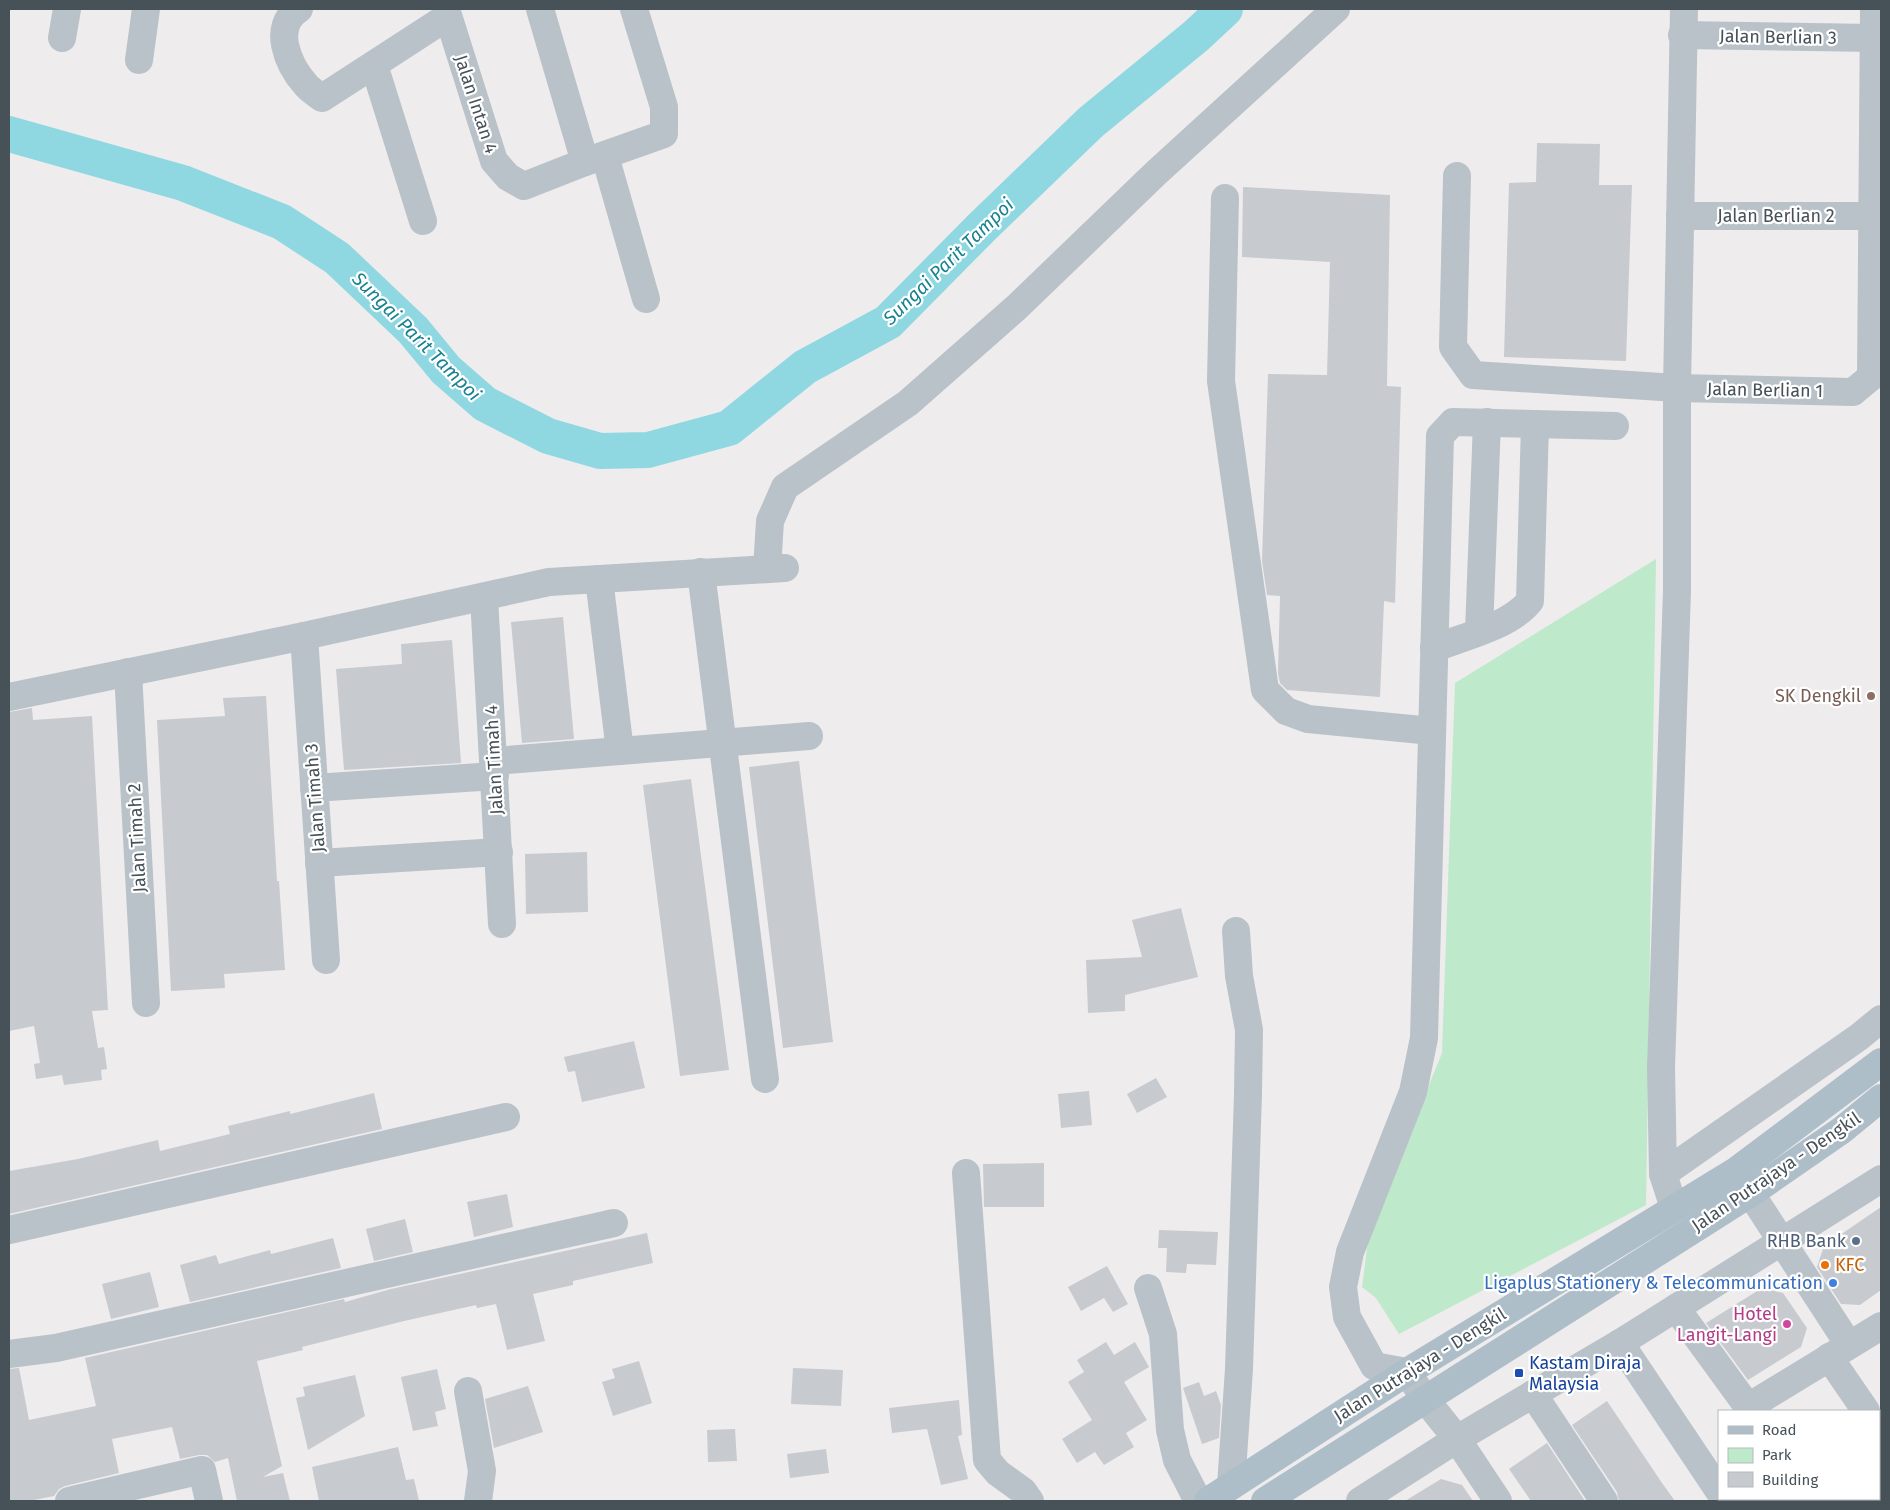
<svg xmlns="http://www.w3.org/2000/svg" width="1890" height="1510" font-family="'Fira Sans',sans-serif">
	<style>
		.green { fill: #bee9cb }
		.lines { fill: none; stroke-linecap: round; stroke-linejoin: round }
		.river { stroke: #8fd8e2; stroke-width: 36 }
		.building { fill: #c7cacf }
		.minor { stroke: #b9c2c8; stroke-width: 28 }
		.major { stroke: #aebec9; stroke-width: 28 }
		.education-dot { fill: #8d6e63; stroke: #fff; stroke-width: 2 }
		.service-dot { fill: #5c6f8a; stroke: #fff; stroke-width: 2 }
		.food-dot { fill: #e8710a; stroke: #fff; stroke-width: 2 }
		.shop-dot { fill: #3f7fe0; stroke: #fff; stroke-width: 2 }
		.hotel-dot { fill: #d1479c; stroke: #fff; stroke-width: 2 }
		.transit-dot { fill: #1a4fb4; stroke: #fff; stroke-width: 2 }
		.labels { text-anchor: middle; stroke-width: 4.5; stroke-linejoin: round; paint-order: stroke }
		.street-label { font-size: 18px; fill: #475158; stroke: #fff }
		.education-label { font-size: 18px; fill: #785e54; stroke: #fff; text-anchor: end }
		.service-label { font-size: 18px; fill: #4e5e75; stroke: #fff; text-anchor: end }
		.food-label { font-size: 18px; fill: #c56008; stroke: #fff; text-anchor: start }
		.shop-label { font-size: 18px; fill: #366cbe; stroke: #fff; text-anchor: end }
		.hotel-label { font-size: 18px; fill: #b23c85; stroke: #fff; text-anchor: end }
		.transit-label { font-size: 18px; fill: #164399; stroke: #fff; text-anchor: start }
		.water-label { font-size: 19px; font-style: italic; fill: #198291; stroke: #fff }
	</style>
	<rect width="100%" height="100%" fill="#efeced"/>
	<!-- green -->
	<path class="green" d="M 1656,559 L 1646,1205 L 1399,1334 L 1376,1298 L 1362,1287 L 1369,1234 L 1442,1053 L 1455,683 Z"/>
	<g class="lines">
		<!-- river -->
		<path class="river" d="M 9,134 L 183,183 L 282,222 L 337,258 L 413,330 L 446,370 L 485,404 L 548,436 L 600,451 L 648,450 L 729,428 L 805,367 L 888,322 L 982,227 L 1091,122 L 1196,36 L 1225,9"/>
	</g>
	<!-- building -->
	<g class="building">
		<path d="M 1537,143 L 1600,144 L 1599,185 L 1632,185 L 1626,361 L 1504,357 L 1509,183 L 1536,182 Z"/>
		<path d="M 1243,187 L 1390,195 L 1387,386 L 1401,387 L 1395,603 L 1384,601 L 1380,697 L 1287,690 L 1280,683 L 1278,673 L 1280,596 L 1267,595 L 1262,561 L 1268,374 L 1327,375 L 1330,262 L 1242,257 Z"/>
		<path d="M 563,617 L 574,739 L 522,743 L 511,622 Z"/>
		<path d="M 452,640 L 461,763 L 344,770 L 336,669 L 402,664 L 401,644 Z"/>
		<path d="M 266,696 L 277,881 L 279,881 L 285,970 L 224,974 L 225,988 L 171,991 L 157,720 L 225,716 L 223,698 Z"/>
		<path d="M 32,708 L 33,720 L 92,716 L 108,1010 L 92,1011 L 98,1048 L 104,1047 L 107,1069 L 101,1070 L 102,1080 L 64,1085 L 62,1075 L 36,1079 L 34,1064 L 40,1063 L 34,1026 L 9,1031 L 9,712 Z"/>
		<path d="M 799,761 L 833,1042 L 783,1048 L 749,767 Z"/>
		<path d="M 691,779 L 729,1070 L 680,1076 L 643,785 Z"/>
		<path d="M 587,852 L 588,912 L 526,914 L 525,854 Z"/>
		<path d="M 1181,908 L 1198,977 L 1125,995 L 1125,1011 L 1088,1013 L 1086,960 L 1142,957 L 1132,920 Z"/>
		<path d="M 634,1041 L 645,1088 L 582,1102 L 575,1071 L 568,1072 L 564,1057 Z"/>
		<path d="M 1156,1078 L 1167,1097 L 1137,1113 L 1127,1094 Z"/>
		<path d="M 1089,1091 L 1092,1125 L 1061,1128 L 1058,1094 Z"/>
		<path d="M 374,1093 L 382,1129 L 9,1214 L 9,1171 L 78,1159 L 158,1140 L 160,1151 L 230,1134 L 228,1126 L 290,1111 L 290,1114 Z"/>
		<path d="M 1044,1163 L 1044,1207 L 984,1207 L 983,1164 Z"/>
		<path d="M 507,1194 L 513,1227 L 474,1237 L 467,1202 Z"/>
		<path d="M 1881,1207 L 1881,1290 L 1860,1305 L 1841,1304 L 1817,1267 L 1824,1246 Z"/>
		<path d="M 405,1219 L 413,1252 L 374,1261 L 366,1229 Z"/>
		<path d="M 1159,1230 L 1218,1232 L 1216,1265 L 1187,1264 L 1186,1273 L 1166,1272 L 1167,1248 L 1158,1248 Z"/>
		<path d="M 647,1233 L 653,1263 L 573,1281 L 573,1285 L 533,1294 L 545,1341 L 507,1350 L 496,1304 L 477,1308 L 476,1305 L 404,1321 L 302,1347 L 303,1350 L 257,1361 L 282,1466 L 263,1477 L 283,1473 L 290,1501 L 237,1501 L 228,1458 L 215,1462 L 207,1455 L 199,1455 L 180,1459 L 172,1427 L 112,1439 L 119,1473 L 65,1486 L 59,1489 L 54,1496 L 29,1501 L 9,1501 L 9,1369 L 19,1368 L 29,1420 L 96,1406 L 85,1358 L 344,1299 L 345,1302 L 391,1289 Z"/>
		<path d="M 333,1238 L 341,1268 L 190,1302 L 180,1265 L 216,1255 L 219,1264 L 270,1250 L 271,1254 Z"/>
		<path d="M 1107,1266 L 1128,1304 L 1113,1312 L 1104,1298 L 1081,1311 L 1068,1287 Z"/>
		<path d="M 150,1272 L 159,1307 L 111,1319 L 102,1284 Z"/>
		<path d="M 1762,1288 L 1783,1293 L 1807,1328 L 1801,1347 L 1748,1380 L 1706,1323 Z"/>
		<path d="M 1106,1342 L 1114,1355 L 1135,1342 L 1149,1367 L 1124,1382 L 1147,1420 L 1126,1433 L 1134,1447 L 1104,1465 L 1095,1452 L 1077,1463 L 1062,1439 L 1092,1420 L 1068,1382 L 1084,1372 L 1077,1360 Z"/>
		<path d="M 639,1361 L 652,1403 L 613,1416 L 602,1382 L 615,1378 L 612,1369 Z"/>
		<path d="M 793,1368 L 843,1370 L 841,1406 L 791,1404 Z"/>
		<path d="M 437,1369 L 446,1409 L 435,1412 L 438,1426 L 413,1431 L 401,1377 Z"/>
		<path d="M 355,1375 L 365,1416 L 308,1450 L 296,1398 L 305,1396 L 303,1387 Z"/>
		<path d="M 1199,1382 L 1204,1396 L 1216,1391 L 1221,1405 L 1219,1438 L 1202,1444 L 1183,1388 Z"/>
		<path d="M 528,1386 L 543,1432 L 494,1448 L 485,1399 Z"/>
		<path d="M 959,1400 L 962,1435 L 958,1436 L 968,1479 L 941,1485 L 927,1429 L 892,1433 L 889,1408 Z"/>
		<path d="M 1607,1401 L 1662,1483 L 1675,1501 L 1619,1501 L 1617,1492 L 1572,1425 Z"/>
		<path d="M 735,1429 L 737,1461 L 708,1462 L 707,1430 Z"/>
		<path d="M 1547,1443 L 1585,1501 L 1531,1501 L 1509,1469 Z"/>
		<path d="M 398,1447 L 406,1480 L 414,1479 L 419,1501 L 319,1501 L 312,1467 Z"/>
		<path d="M 826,1449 L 829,1473 L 790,1478 L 787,1454 Z"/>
		<path d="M 1441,1479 L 1462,1485 L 1473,1501 L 1405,1501 Z"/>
	</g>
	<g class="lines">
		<!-- minor -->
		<g class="minor">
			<path d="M 299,9 C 271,26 288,65 306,85 C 310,90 317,94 322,98 L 447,17"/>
			<path d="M 446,9 L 494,161 L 508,177 L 524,186 L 585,162 L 664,134 L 664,107 L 634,9"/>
			<path d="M 540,9 L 585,162"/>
			<path d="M 1682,35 L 1874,38"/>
			<path d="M 62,38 L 67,9"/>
			<path d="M 139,60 L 146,9"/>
			<path d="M 374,65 L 423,221"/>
			<path d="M 605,156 L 646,299"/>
			<path d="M 1457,176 L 1453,347 L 1473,375 L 1677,388 L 1853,392 L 1871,377 L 1874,9"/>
			<path d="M 1225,198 L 1221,381 L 1265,690 L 1286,711 L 1308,719 L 1432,731"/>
			<path d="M 1680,216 L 1872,216"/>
			<path d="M 767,569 L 770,521 L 785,487 L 908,403 L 1018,306 L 1156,173 L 1336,9"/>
			<path d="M 701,572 L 765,1079"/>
			<path d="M 599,579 L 620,751"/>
			<path d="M 484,597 L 502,924"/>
			<path d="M 1479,631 L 1487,422"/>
			<path d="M 304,636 L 326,960"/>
			<path d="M 1434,648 C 1464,637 1510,626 1530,601 L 1535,424"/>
			<path d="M 128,672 L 146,1003"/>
			<path d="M 9,697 L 304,636 L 549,582 L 785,568"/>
			<path d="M 494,761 L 809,736"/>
			<path d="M 314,788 L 495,776"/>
			<path d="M 319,863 L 499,852"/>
			<path d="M 966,1173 L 987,1460 L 998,1473 L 1023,1491 L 1030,1501"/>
			<path d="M 1663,1174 L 1859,1037 L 1881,1019"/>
			<path d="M 1738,1174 L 1849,1345"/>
			<path d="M 1674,1208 L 1663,1174 L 1661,1068 L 1677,590 L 1677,388 L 1684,9"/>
			<path d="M 9,1230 L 506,1117"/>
			<path d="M 1148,1288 L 1163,1334 L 1170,1430 L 1177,1460 L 1198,1501"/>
			<path d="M 1676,1308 L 1751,1411"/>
			<path d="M 1620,1343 L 1719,1491"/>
			<path d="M 9,1354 L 56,1348 L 614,1223"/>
			<path d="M 1829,1357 L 1866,1411"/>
			<path d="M 468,1391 L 482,1471 L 478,1501"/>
			<path d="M 1533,1394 L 1604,1501"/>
			<path d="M 1751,1411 L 1758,1401 L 1881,1326"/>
			<path d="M 1879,1431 L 1881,1435"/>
			<path d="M 1231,1486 L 1239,1369 L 1248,1094 L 1249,1030 L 1239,976 L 1236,931"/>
			<path d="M 1809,1499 L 1811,1501"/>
			<path d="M 69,1501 L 202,1470 L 209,1501"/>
			<path d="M 1360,1501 L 1457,1439 L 1620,1343 L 1881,1179"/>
			<path d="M 1498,1501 L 1457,1439 L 1425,1399 L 1407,1372 L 1374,1366 L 1347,1317 L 1343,1287 L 1350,1252 L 1413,1092 L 1424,1038 L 1440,436 L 1453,422 L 1615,426"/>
		</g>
		<!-- major -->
		<g class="major">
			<path d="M 1208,1501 L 1407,1372 L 1736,1171 L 1881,1062"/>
			<path d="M 1265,1501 L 1751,1193 L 1842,1130 L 1881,1098"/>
		</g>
	</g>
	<!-- markers -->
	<circle class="education-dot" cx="1871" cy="696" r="5"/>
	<circle class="service-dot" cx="1856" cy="1241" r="5"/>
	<circle class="food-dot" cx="1825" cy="1265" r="5"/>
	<circle class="shop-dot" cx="1833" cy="1283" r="5"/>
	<circle class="hotel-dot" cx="1787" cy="1324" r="5"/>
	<rect class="transit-dot" x="1514" y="1368" width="10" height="10" rx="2.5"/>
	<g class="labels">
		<!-- street labels -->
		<g class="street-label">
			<text transform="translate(1778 37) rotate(1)" y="6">Jalan Berlian 3</text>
			<text transform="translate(476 104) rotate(72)" y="6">Jalan Intan 4</text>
			<text x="1776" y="222">Jalan Berlian 2</text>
			<text transform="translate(1765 390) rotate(1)" y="6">Jalan Berlian 1</text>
			<text transform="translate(494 760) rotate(-93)" y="6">Jalan Timah 4</text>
			<text transform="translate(315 798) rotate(-94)" y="6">Jalan Timah 3</text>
			<text transform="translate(137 838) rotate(-93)" y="6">Jalan Timah 2</text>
			<text transform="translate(1776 1172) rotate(-34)" y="6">Jalan Putrajaya - Dengkil</text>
			<text transform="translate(1420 1365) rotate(-32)" y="6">Jalan Putrajaya - Dengkil</text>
		</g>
		<!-- education labels -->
		<g class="education-label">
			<text x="1861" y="702">SK Dengkil</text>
		</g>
		<!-- service labels -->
		<g class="service-label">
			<text x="1846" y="1247">RHB Bank</text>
		</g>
		<!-- food labels -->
		<g class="food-label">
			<text x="1835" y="1271">KFC</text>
		</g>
		<!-- shop labels -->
		<g class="shop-label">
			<text x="1823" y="1289">Ligaplus Stationery &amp; Telecommunication</text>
		</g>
		<!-- hotel labels -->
		<g class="hotel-label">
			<text x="1777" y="1320">Hotel<tspan x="1777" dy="21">Langit-Langi</tspan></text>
		</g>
		<!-- transit labels -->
		<g class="transit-label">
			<text x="1529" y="1369">Kastam Diraja<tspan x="1529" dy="21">Malaysia</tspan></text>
		</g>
		<!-- water labels -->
		<g class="water-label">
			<text transform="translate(948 261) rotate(-44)" y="7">Sungai Parit Tampoi</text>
			<text transform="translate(417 336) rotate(45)" y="7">Sungai Parit Tampoi</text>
		</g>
	</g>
	<!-- border -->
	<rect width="1890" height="1510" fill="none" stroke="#475158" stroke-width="20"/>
	<!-- legend -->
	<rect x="1718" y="1410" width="162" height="90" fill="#ffffff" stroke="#b5b9bc"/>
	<rect x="1728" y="1426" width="25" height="8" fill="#aebec9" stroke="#b5b9bc"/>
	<text x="1762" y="1435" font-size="15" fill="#475158">Road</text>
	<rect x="1728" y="1448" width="25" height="15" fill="#bee9cb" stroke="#b5b9bc"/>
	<text x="1762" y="1460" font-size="15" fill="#475158">Park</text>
	<rect x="1728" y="1472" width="25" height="15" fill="#c7cacf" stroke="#b5b9bc"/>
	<text x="1762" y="1485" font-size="15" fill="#475158">Building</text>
</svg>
